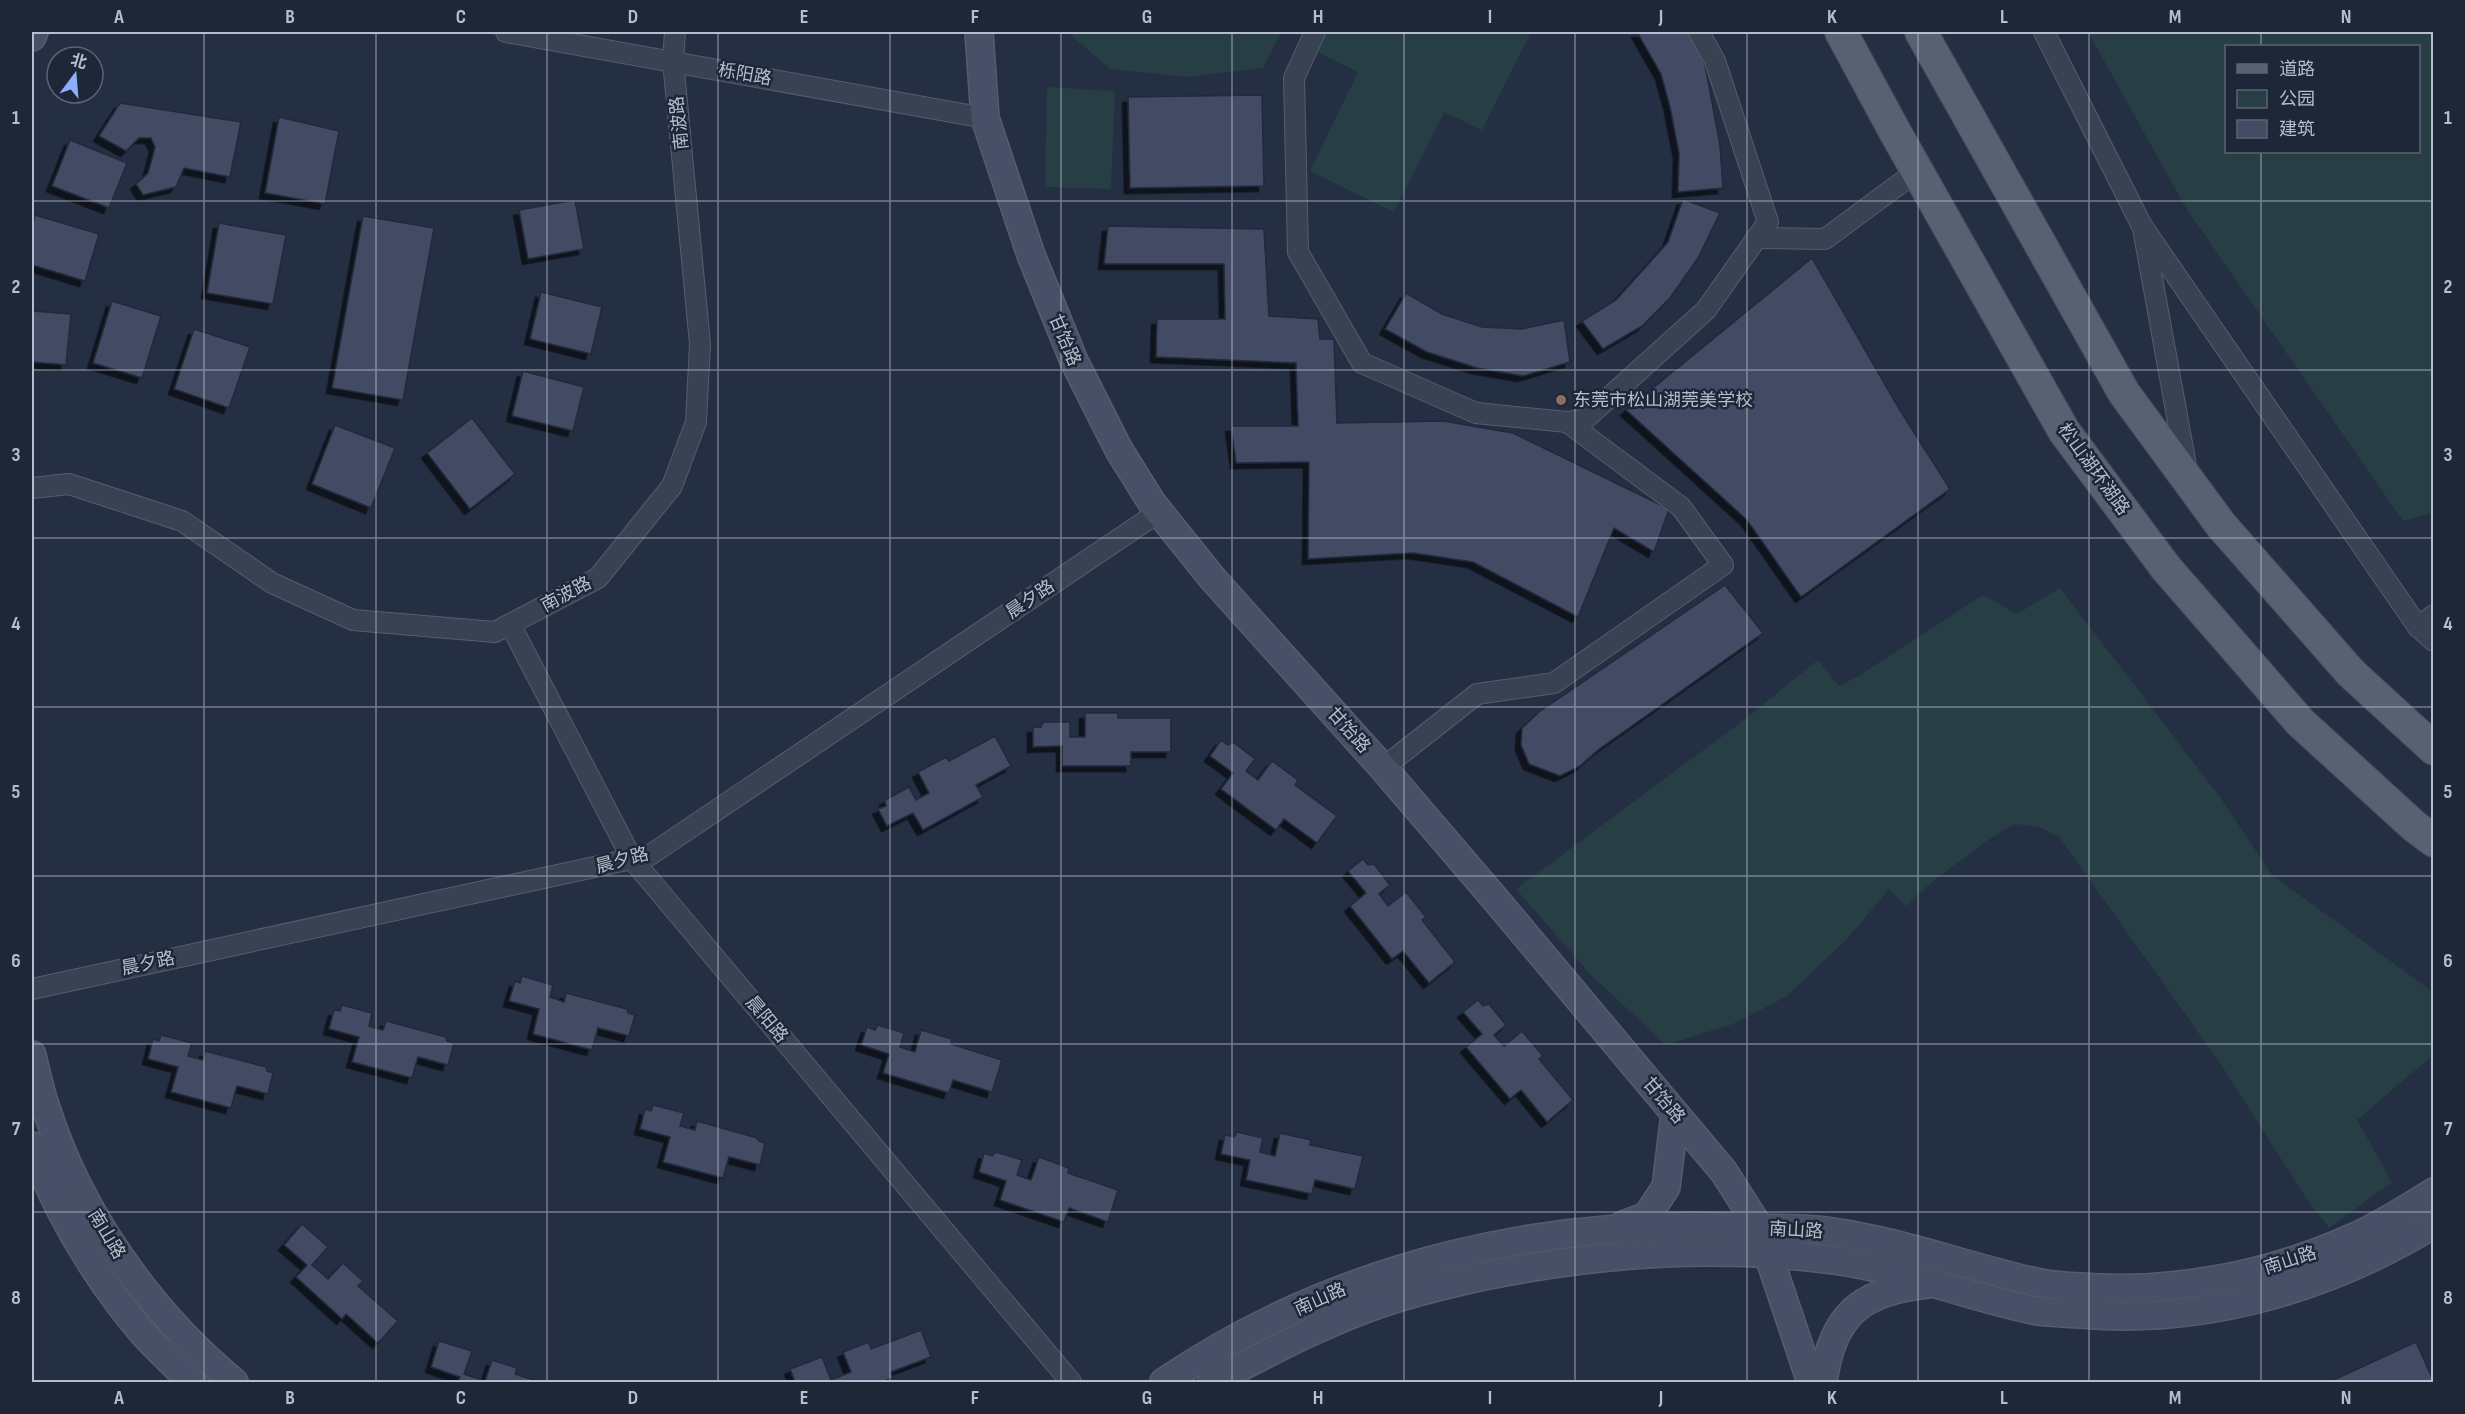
<svg xmlns="http://www.w3.org/2000/svg" width="2465" height="1414" font-family="'Sofia Sans Condensed','Noto Sans SC',sans-serif">
	<style>
		.green { fill: #273e44; fill-rule: evenodd }
		.building { fill: #424c63; stroke: #20293a; stroke-width: 1.5; filter: url(#shadow) }
		.lines { fill: none; stroke-linecap: round; stroke-linejoin: round }
		.street-casing { stroke: #555d6d; stroke-width: 22 }
		.secondary-casing { stroke: #555d6d; stroke-width: 30 }
		.primary-casing { stroke: #434b5c; stroke-width: 34 }
		.street { stroke: #394253; stroke-width: 20 }
		.secondary { stroke: #475066; stroke-width: 27 }
		.primary { stroke: #576172; stroke-width: 32 }
		.grid { fill: none; stroke: #b7bdcc; stroke-width: 1.5; stroke-opacity: 0.55 }
		.education-dot { fill: #8d6e63; stroke: #1e2738; stroke-width: 2 }
		.labels { text-anchor: middle; stroke-width: 5; stroke-linejoin: round; paint-order: stroke }
		.street-label { font-size: 18px; fill: #b7bdcc; stroke: #1e2738 }
		.poi-label { font-size: 18px; fill: #b7bdcc; stroke: #1e2738; text-anchor: start }
		.neatline { fill: none; stroke: #b7bdcc; stroke-width: 2 }
		.grid-label { font-size: 20px; text-anchor: middle; font-weight: bold; fill: #b7bdcc }
	</style>
	<defs>
		<filter id="shadow"><feDropShadow dx="-5.5" dy="5.5" stdDeviation="0" flood-color="#0009"/></filter>
	</defs>
	<rect width="100%" height="100%" fill="#252f43"/>
	<!-- green -->
	<g class="green">
		<path d="M 1067,32 L 1281,32 L 1263,68 L 1187,77 L 1110,69 Z"/>
		<path d="M 1322,32 L 1531,32 L 1482,130 L 1444,112 L 1394,212 L 1310,171 L 1358,72 L 1313,50 Z"/>
		<path d="M 2088,32 L 2433,32 L 2433,513 L 2403,521 L 2186,208 ZM 2418,46 L 2418,152 L 2226,152 L 2226,46 Z"/>
		<path d="M 1047,87 L 1115,91 L 1111,189 L 1045,187 Z"/>
		<path d="M 2060,588 L 2220,797 L 2272,875 L 2433,992 L 2433,1055 L 2357,1120 L 2392,1182 L 2329,1228 L 2306,1198 L 2222,1066 L 2060,838 L 2040,827 L 2015,824 L 1988,840 L 1933,881 L 1906,906 L 1889,889 L 1847,939 L 1787,996 L 1733,1024 L 1666,1045 L 1590,974 L 1516,889 L 1740,723 L 1818,660 L 1839,686 L 1857,677 L 1983,595 L 2017,614 Z"/>
	</g>
	<!-- building -->
	<g class="building">
		<path d="M 1637,32 L 1690,32 L 1705,65 L 1720,145 L 1723,188 L 1678,192 L 1679,153 L 1670,107 L 1661,74 Z"/>
		<path d="M 1262,95 L 1264,186 L 1130,188 L 1128,97 Z"/>
		<path d="M 120,103 L 241,122 L 230,177 L 184,168 L 176,187 L 143,195 L 136,184 L 148,173 L 155,147 L 151,138 L 139,138 L 126,151 L 99,136 Z"/>
		<path d="M 279,117 L 339,131 L 325,204 L 265,193 Z"/>
		<path d="M 70,140 L 127,163 L 109,208 L 52,186 Z"/>
		<path d="M 1683,199 L 1720,213 L 1698,258 L 1670,298 L 1642,326 L 1603,349 L 1582,321 L 1616,300 L 1668,242 Z"/>
		<path d="M 575,200 L 584,249 L 528,259 L 519,210 Z"/>
		<path d="M 35,215 L 99,234 L 85,281 L 32,265 L 32,228 Z"/>
		<path d="M 363,216 L 434,228 L 403,400 L 332,388 Z"/>
		<path d="M 219,223 L 286,235 L 273,304 L 207,293 Z"/>
		<path d="M 1108,226 L 1264,229 L 1269,316 L 1318,319 L 1320,339 L 1334,339 L 1337,423 L 1443,421 L 1513,433 L 1669,509 L 1654,552 L 1614,528 L 1578,617 L 1473,562 L 1413,553 L 1308,559 L 1309,462 L 1236,463 L 1231,426 L 1298,426 L 1296,363 L 1156,357 L 1157,319 L 1225,319 L 1224,264 L 1104,264 Z"/>
		<path d="M 1812,258 L 1898,407 L 1950,489 L 1801,597 L 1747,520 L 1626,410 Z"/>
		<path d="M 541,292 L 602,307 L 591,354 L 530,339 Z"/>
		<path d="M 1406,293 L 1442,314 L 1482,327 L 1522,329 L 1564,320 L 1570,362 L 1523,376 L 1477,368 L 1427,352 L 1385,329 Z"/>
		<path d="M 112,301 L 161,316 L 142,378 L 93,363 Z"/>
		<path d="M 32,311 L 71,314 L 66,365 L 32,362 Z"/>
		<path d="M 194,329 L 250,347 L 229,408 L 174,389 Z"/>
		<path d="M 523,371 L 584,387 L 573,431 L 512,416 Z"/>
		<path d="M 472,418 L 515,474 L 470,509 L 427,453 Z"/>
		<path d="M 335,425 L 395,448 L 371,508 L 312,484 Z"/>
		<path d="M 1725,585 L 1763,633 L 1598,750 L 1580,766 L 1560,776 L 1529,764 L 1521,745 L 1522,728 L 1539,712 Z"/>
		<path d="M 1085,713 L 1118,713 L 1118,718 L 1171,718 L 1171,752 L 1131,752 L 1131,766 L 1062,766 L 1062,746 L 1033,747 L 1033,727 L 1041,727 L 1043,722 L 1070,722 L 1070,737 L 1085,737 Z"/>
		<path d="M 995,736 L 1011,766 L 976,785 L 983,797 L 923,830 L 913,813 L 887,826 L 878,809 L 886,806 L 885,800 L 909,787 L 916,800 L 929,793 L 918,772 L 946,757 L 949,761 Z"/>
		<path d="M 1221,740 L 1228,745 L 1233,742 L 1255,759 L 1246,771 L 1258,780 L 1272,761 L 1298,780 L 1295,785 L 1337,816 L 1317,843 L 1284,819 L 1276,830 L 1221,789 L 1233,773 L 1210,756 Z"/>
		<path d="M 1363,859 L 1368,865 L 1374,864 L 1390,885 L 1379,894 L 1388,906 L 1406,892 L 1426,917 L 1422,920 L 1455,962 L 1429,983 L 1403,951 L 1392,959 L 1350,906 L 1366,893 L 1348,871 Z"/>
		<path d="M 522,976 L 553,985 L 550,997 L 564,1002 L 566,993 L 627,1009 L 628,1013 L 635,1015 L 629,1036 L 598,1028 L 592,1050 L 533,1034 L 539,1009 L 509,1001 L 515,981 L 520,983 Z"/>
		<path d="M 1478,1000 L 1483,1006 L 1489,1004 L 1506,1025 L 1494,1035 L 1504,1046 L 1522,1031 L 1543,1056 L 1539,1059 L 1573,1100 L 1547,1122 L 1521,1090 L 1510,1099 L 1466,1047 L 1482,1034 L 1463,1012 Z"/>
		<path d="M 342,1005 L 372,1013 L 369,1026 L 383,1030 L 386,1021 L 446,1037 L 447,1041 L 454,1043 L 448,1065 L 418,1057 L 412,1078 L 352,1062 L 359,1037 L 329,1029 L 334,1010 L 340,1011 Z"/>
		<path d="M 878,1025 L 904,1033 L 900,1047 L 915,1052 L 921,1030 L 952,1039 L 951,1044 L 1002,1060 L 992,1092 L 953,1080 L 949,1093 L 883,1073 L 889,1054 L 861,1045 L 867,1027 L 875,1030 Z"/>
		<path d="M 161,1035 L 192,1043 L 188,1056 L 203,1060 L 205,1051 L 266,1067 L 267,1071 L 273,1073 L 268,1094 L 237,1086 L 231,1108 L 171,1092 L 178,1067 L 148,1059 L 153,1039 L 159,1041 Z"/>
		<path d="M 653,1105 L 684,1113 L 680,1126 L 695,1130 L 697,1121 L 757,1138 L 759,1141 L 765,1143 L 760,1165 L 729,1157 L 723,1178 L 663,1162 L 670,1137 L 640,1129 L 645,1109 L 651,1111 Z"/>
		<path d="M 1237,1132 L 1263,1138 L 1260,1152 L 1275,1156 L 1280,1133 L 1311,1140 L 1310,1145 L 1363,1156 L 1355,1189 L 1315,1180 L 1312,1194 L 1246,1180 L 1250,1160 L 1221,1154 L 1225,1135 L 1234,1137 Z"/>
		<path d="M 996,1152 L 1022,1160 L 1017,1175 L 1031,1180 L 1039,1157 L 1069,1168 L 1068,1173 L 1118,1190 L 1108,1222 L 1069,1208 L 1064,1222 L 1000,1200 L 1006,1181 L 979,1172 L 984,1153 L 992,1156 Z"/>
		<path d="M 302,1224 L 328,1247 L 312,1265 L 328,1279 L 343,1263 L 363,1281 L 358,1286 L 398,1321 L 378,1343 L 346,1314 L 342,1319 L 296,1277 L 307,1265 L 284,1245 Z"/>
		<path d="M 921,1330 L 931,1357 L 891,1372 L 893,1378 L 881,1382 L 795,1382 L 790,1369 L 822,1357 L 831,1380 L 851,1372 L 843,1352 L 869,1342 L 871,1349 Z"/>
		<path d="M 439,1341 L 472,1351 L 464,1374 L 485,1381 L 492,1360 L 517,1368 L 515,1374 L 540,1382 L 458,1382 L 460,1377 L 431,1367 Z"/>
		<path d="M 2416,1342 L 2434,1382 L 2329,1382 Z"/>
	</g>
	<g class="lines">
		<!-- street casing -->
		<g class="street-casing">
			<g id="street">
				<path d="M 506,32 L 985,118"/>
				<path d="M 1315,32 L 1294,78 L 1298,252 L 1362,363 L 1476,413 L 1567,422 L 1584,420 L 1706,310 L 1768,222 L 1715,61 L 1699,32"/>
				<path d="M 2044,32 L 2142,226 L 2418,627 L 2434,641"/>
				<path d="M 2144,234 L 2187,471"/>
				<path d="M 1756,238 L 1825,239 L 1917,171"/>
				<path d="M 32,488 L 69,484 L 182,521 L 272,583 L 353,620 L 495,632 L 598,578 L 672,486 L 696,422 L 700,344 L 673,61 L 675,32"/>
				<path d="M 510,624 L 632,859 L 1071,1382"/>
				<path d="M 2418,627 L 2434,615"/>
				<path d="M 1383,768 L 1477,694 L 1554,683 L 1723,565 L 1681,507 L 1567,422"/>
				<path d="M 32,989 L 650,855 L 1159,512"/>
			</g>
		</g>
		<!-- secondary casing -->
		<g class="secondary-casing">
			<g id="secondary">
				<path d="M 979,32 L 985,118 L 1031,255 L 1074,361 L 1119,450 L 1152,503 L 1213,579 L 1383,768 L 1496,900 L 1724,1172 L 1759,1227 L 1811,1382"/>
				<path d="M 32,37 L 34,32"/>
				<path d="M 32,1055 C 36,1073 40,1091 46,1108 C 79,1212 150,1313 234,1382"/>
				<path d="M 32,1146 C 58,1213 96,1278 143,1333 C 158,1350 176,1366 192,1382"/>
				<path d="M 1623,1225 L 1647,1216 L 1666,1187 L 1675,1114"/>
				<path d="M 1164,1382 C 1337,1264 1552,1215 1759,1228 C 1784,1229 1809,1228 1833,1232 C 1904,1242 1970,1268 2040,1283 C 2053,1286 2066,1286 2080,1287 C 2173,1294 2267,1276 2352,1238 C 2381,1226 2407,1208 2434,1192"/>
				<path d="M 1212,1382 C 1264,1355 1317,1326 1373,1306 C 1409,1293 1447,1284 1484,1276 C 1597,1253 1711,1245 1826,1259 C 1899,1267 1966,1297 2037,1311 C 2051,1313 2067,1313 2081,1314 C 2205,1325 2329,1288 2434,1224"/>
				<path d="M 1823,1382 C 1832,1315 1861,1291 1927,1284"/>
			</g>
		</g>
		<!-- primary casing -->
		<g class="primary-casing">
			<g id="primary">
				<path d="M 1841,32 L 1894,130 L 2064,431 L 2166,568 L 2300,722 L 2414,826 L 2434,841"/>
				<path d="M 1921,32 L 2124,393 L 2221,525 L 2351,673 L 2434,749"/>
			</g>
		</g>
		<!-- street -->
		<use href="#street" class="street"/>
		<!-- secondary -->
		<use href="#secondary" class="secondary"/>
		<!-- primary -->
		<use href="#primary" class="primary"/>
	</g>
	<!-- grid -->
	<path class="grid" d="M 204,32 L 204,1382M 376,32 L 376,1382M 547,32 L 547,1382M 718,32 L 718,1382M 890,32 L 890,1382M 1061,32 L 1061,1382M 1232,32 L 1232,1382M 1404,32 L 1404,1382M 1575,32 L 1575,1382M 1747,32 L 1747,1382M 1918,32 L 1918,1382M 2089,32 L 2089,1382M 2261,32 L 2261,46M 2261,152 L 2261,1382M 32,201 L 2434,201M 32,370 L 2434,370M 32,538 L 2434,538M 32,707 L 2434,707M 32,876 L 2434,876M 32,1044 L 2434,1044M 32,1212 L 2434,1212"/>
	<!-- markers -->
	<circle class="education-dot" cx="1561" cy="400" r="6"/>
	<g class="labels">
		<!-- street labels -->
		<g class="street-label">
			<text transform="translate(745 74) rotate(10)" y="6">栎阳路</text>
			<text transform="translate(679 123) rotate(-96)" y="6">南波路</text>
			<text transform="translate(1065 340) rotate(67)" y="6">甘饴路</text>
			<text transform="translate(2094 469) rotate(54)" y="6">松山湖环湖路</text>
			<text transform="translate(566 594) rotate(-28)" y="6">南波路</text>
			<text transform="translate(1030 599) rotate(-34)" y="6">晨夕路</text>
			<text transform="translate(1349 730) rotate(48)" y="6">甘饴路</text>
			<text transform="translate(622 860) rotate(-15)" y="6">晨夕路</text>
			<text transform="translate(148 963) rotate(-12)" y="6">晨夕路</text>
			<text transform="translate(767 1019) rotate(50)" y="6">晨阳路</text>
			<text transform="translate(1664 1100) rotate(50)" y="6">甘饴路</text>
			<text transform="translate(1796 1230) rotate(3)" y="6">南山路</text>
			<text transform="translate(107 1234) rotate(59)" y="6">南山路</text>
			<text transform="translate(2290 1260) rotate(-18)" y="6">南山路</text>
			<text transform="translate(1320 1299) rotate(-24)" y="6">南山路</text>
		</g>
		<!-- poi labels -->
		<g class="poi-label">
			<text x="1573" y="406">东莞市松山湖莞美学校</text>
		</g>
	</g>
	<!-- border -->
	<rect width="2465" height="1414" fill="none" stroke="#1e2738" stroke-width="66"/>
	<!-- legend -->
	<rect x="2225" y="45" width="195" height="108" fill="#1e2738" stroke="#5b6373" stroke-width="1.5"/>
	<rect x="2237" y="64" width="30" height="9" fill="#576172" stroke="#5b6373" stroke-width="1.5"/>
	<text x="2279" y="75" font-size="18" fill="#b7bdcc">道路</text>
	<rect x="2237" y="90" width="30" height="18" fill="#273e44" stroke="#5b6373" stroke-width="1.5"/>
	<text x="2279" y="105" font-size="18" fill="#b7bdcc">公园</text>
	<rect x="2237" y="120" width="30" height="18" fill="#424c63" stroke="#5b6373" stroke-width="1.5"/>
	<text x="2279" y="135" font-size="18" fill="#b7bdcc">建筑</text>
	<!-- north arrow -->
	<g transform="translate(75 75) rotate(16)"><circle r="28" fill="#1e2738" stroke="#5b6373" stroke-width="1.5"/>
	<path d="M0-4.5L10 22L0 15L-10 22Z" fill="#8baefd"/>
	<text y="-9" font-size="16" font-weight="bold" text-anchor="middle" fill="#b7bdcc">北</text>
	</g>
	<rect x="33" y="33" width="2399" height="1348" class="neatline"/>
	<g class="grid-label">
		<text x="119" y="23">A</text>
		<text x="290" y="23">B</text>
		<text x="461" y="23">C</text>
		<text x="633" y="23">D</text>
		<text x="804" y="23">E</text>
		<text x="975" y="23">F</text>
		<text x="1147" y="23">G</text>
		<text x="1318" y="23">H</text>
		<text x="1490" y="23">I</text>
		<text x="1661" y="23">J</text>
		<text x="1832" y="23">K</text>
		<text x="2004" y="23">L</text>
		<text x="2175" y="23">M</text>
		<text x="2346" y="23">N</text>
		<text x="16" y="124">1</text>
		<text x="2448" y="124">1</text>
		<text x="16" y="293">2</text>
		<text x="2448" y="293">2</text>
		<text x="16" y="461">3</text>
		<text x="2448" y="461">3</text>
		<text x="16" y="630">4</text>
		<text x="2448" y="630">4</text>
		<text x="16" y="798">5</text>
		<text x="2448" y="798">5</text>
		<text x="16" y="967">6</text>
		<text x="2448" y="967">6</text>
		<text x="16" y="1135">7</text>
		<text x="2448" y="1135">7</text>
		<text x="16" y="1304">8</text>
		<text x="2448" y="1304">8</text>
		<text x="119" y="1404">A</text>
		<text x="290" y="1404">B</text>
		<text x="461" y="1404">C</text>
		<text x="633" y="1404">D</text>
		<text x="804" y="1404">E</text>
		<text x="975" y="1404">F</text>
		<text x="1147" y="1404">G</text>
		<text x="1318" y="1404">H</text>
		<text x="1490" y="1404">I</text>
		<text x="1661" y="1404">J</text>
		<text x="1832" y="1404">K</text>
		<text x="2004" y="1404">L</text>
		<text x="2175" y="1404">M</text>
		<text x="2346" y="1404">N</text>
	</g>
</svg>
